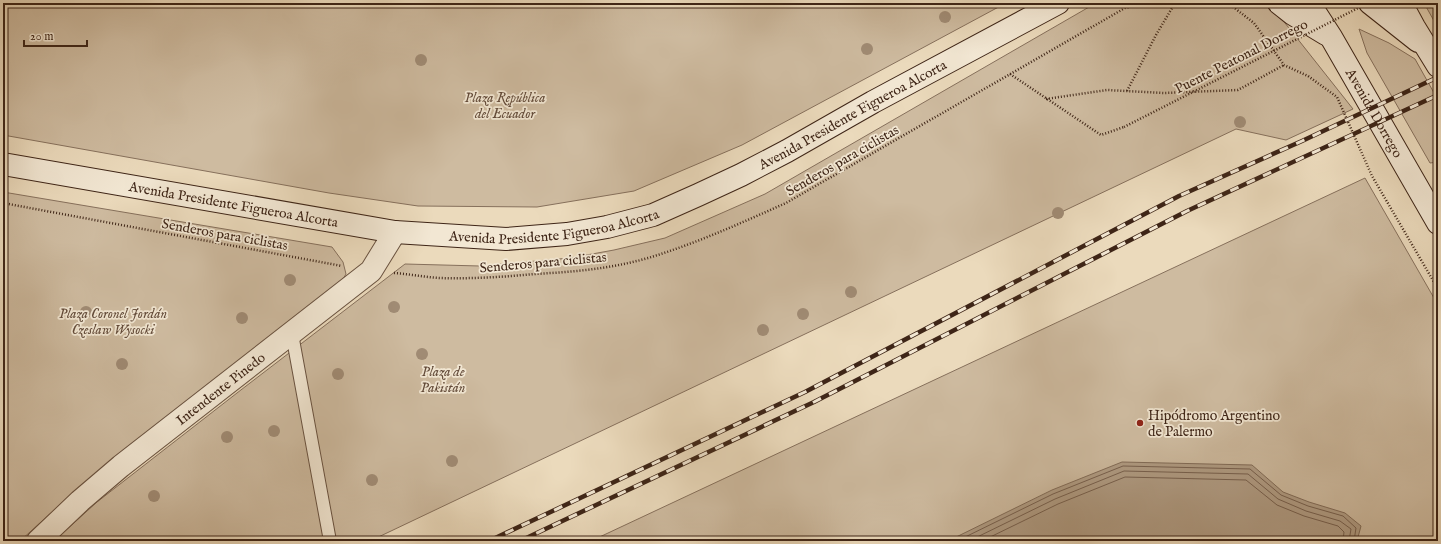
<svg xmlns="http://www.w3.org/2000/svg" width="1441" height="544" font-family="'IM FELL English',serif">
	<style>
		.green { fill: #cebba0; stroke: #86705c }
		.water { fill: #b09c84; stroke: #826c58 }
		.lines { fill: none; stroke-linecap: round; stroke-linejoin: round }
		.shore { stroke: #77604e; stroke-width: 1 }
		.service-casing { stroke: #695240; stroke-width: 14 }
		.minor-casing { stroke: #695240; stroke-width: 24 }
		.secondary-casing { stroke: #3e2517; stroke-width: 24 }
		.path { stroke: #3e2517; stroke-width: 2.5; stroke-dasharray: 1 2; stroke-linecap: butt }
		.service { stroke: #f2e7d3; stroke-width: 12 }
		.minor { stroke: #f2e7d3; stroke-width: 22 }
		.secondary { stroke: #f2e7d3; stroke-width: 22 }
		.rail-casing { stroke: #3e2517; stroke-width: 4.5 }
		.rail { stroke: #f2e7d3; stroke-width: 3; stroke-dasharray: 9; stroke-linecap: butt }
		.path-bridge { stroke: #3e2517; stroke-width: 2.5; stroke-dasharray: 1 2; stroke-linecap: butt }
		.tree { fill: #a08b74 }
		.poi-dot { fill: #8f2418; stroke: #f2e7d3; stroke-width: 1.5 }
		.labels { text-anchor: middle; stroke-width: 3.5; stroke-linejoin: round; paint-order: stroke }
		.street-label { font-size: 14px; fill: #3e2517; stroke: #f2e7d3 }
		.park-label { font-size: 14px; font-style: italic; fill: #624a39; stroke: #f2e7d3 }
		.poi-label { font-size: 14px; fill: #3e2517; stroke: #f2e7d3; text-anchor: start }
	</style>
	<rect width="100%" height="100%" fill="#ebdabc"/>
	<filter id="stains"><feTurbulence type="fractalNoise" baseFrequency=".005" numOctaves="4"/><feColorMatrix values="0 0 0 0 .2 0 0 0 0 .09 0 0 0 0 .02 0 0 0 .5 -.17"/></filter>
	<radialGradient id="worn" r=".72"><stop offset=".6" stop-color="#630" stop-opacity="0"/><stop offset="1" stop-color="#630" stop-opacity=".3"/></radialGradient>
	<!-- green -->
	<g class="green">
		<path d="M 3,3 L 1006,3 L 742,145 L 634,191 L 537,207 L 418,206 L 329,193 L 3,135 Z"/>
		<path d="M 1096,3 L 1263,3 L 1285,23 L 1353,109 L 1286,140 L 1236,129 L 370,541 L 54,541 L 97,502 L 237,393 L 405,264 L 480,266 L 570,258 L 614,250 L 665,238 L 765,194 Z"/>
		<path d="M 1424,3 L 1438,3 L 1438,28 Z"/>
		<path d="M 1359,29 L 1389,43 L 1415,59 L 1438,100 L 1438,162 L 1430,163 L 1367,53 Z"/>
		<path d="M 1365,178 L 1438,305 L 1438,541 L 591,541 Z"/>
		<path d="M 3,192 L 332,247 L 343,262 L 346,274 L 337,289 L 211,383 L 82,485 L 20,541 L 3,541 Z"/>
	</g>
	<!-- water -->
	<path class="water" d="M 1122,462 L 1252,465 L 1283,492 L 1309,502 L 1345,513 L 1361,526 L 1357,541 L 948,541 L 1052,490 Z"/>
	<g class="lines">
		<!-- shore -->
		<g class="shore">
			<path d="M 957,541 L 1053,494 L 1123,466 L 1250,469 L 1281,495 L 1308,506 L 1343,516 L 1356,528 L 1354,541"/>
			<path d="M 969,541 L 1055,499 L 1124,471 L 1248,474 L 1278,499 L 1306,511 L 1340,521 L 1351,529 L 1349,541"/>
			<path d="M 982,541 L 1058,504 L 1125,477 L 1246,480 L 1277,505 L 1304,516 L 1338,526 L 1344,532 L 1343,541"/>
		</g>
		<!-- service casing -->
		<g class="service-casing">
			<path id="service" d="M 292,334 L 330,541"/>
		</g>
		<!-- minor casing -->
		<g class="minor-casing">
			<g id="minor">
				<path id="s1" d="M 38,541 L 80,501 L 121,466 L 371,271 L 395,232"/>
			</g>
		</g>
		<!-- secondary casing -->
		<g class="secondary-casing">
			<g id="secondary">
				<path d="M 1279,3 L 1293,14 L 1326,34"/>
				<path id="s2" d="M 1309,3 L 1331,37 L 1438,223"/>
				<path d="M 1370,3 L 1418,41"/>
				<path d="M 1401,3 L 1414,27 L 1438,66"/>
				<path id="s3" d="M 3,164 L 395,232 L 506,239 L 567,234 L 607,227 L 653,215 L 698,195 L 741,175 L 787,151 L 873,102 L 1058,3"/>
			</g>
		</g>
		<!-- path -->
		<g class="path">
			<path d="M 1228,3 L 1254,23 L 1284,65 L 1308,76 L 1337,97 L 1372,176 L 1438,289"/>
			<path d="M 1010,74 L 1101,135 L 1124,127"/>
			<path d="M 1127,91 L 1156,35 L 1175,3"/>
			<path d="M 1046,99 L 1107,90 L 1164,93 L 1238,90 L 1284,65"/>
			<path d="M 3,203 L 342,266"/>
			<path d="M 394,273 C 409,274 424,277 439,278 C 471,279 503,277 534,274 C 572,272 610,269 648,258 C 695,244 741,223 786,203 L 1125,8 L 1147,3"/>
		</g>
		<!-- service -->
		<use href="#service" class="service"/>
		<!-- minor -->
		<use href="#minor" class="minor"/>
		<!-- secondary -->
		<use href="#secondary" class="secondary"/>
		<!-- rail casing -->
		<g class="rail-casing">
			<g id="rail">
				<path d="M 489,541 L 805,392 L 1179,196 L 1302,141 L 1438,77"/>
				<path d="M 520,541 L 814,402 L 1187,211 L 1438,95"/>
			</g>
		</g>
		<!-- rail -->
		<use href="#rail" class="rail"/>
		<!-- path-bridge -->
		<path class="path-bridge" d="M 1124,127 L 1368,3"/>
	</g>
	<!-- trees -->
	<g class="tree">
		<circle cx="945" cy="17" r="6"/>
		<circle cx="867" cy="49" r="6"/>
		<circle cx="421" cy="60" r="6"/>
		<circle cx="1240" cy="122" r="6"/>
		<circle cx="1058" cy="213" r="6"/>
		<circle cx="290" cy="280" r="6"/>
		<circle cx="851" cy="292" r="6"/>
		<circle cx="394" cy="307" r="6"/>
		<circle cx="86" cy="312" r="6"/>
		<circle cx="803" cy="314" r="6"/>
		<circle cx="242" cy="318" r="6"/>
		<circle cx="763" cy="330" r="6"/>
		<circle cx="422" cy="354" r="6"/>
		<circle cx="122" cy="364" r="6"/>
		<circle cx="338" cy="374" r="6"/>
		<circle cx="274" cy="431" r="6"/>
		<circle cx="227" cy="437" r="6"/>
		<circle cx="452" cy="461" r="6"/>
		<circle cx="372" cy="480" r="6"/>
		<circle cx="154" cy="496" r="6"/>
	</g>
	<!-- markers -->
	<circle class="poi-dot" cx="1140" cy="423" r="4"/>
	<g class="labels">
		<!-- street labels -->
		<g class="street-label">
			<text transform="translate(1241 56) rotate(-27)" y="5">Puente Peatonal Dorrego</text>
			<text dy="5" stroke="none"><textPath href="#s2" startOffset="128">Avenida Dorrego</textPath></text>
			<text dy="5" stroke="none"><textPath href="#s3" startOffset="882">Avenida Presidente Figueroa Alcorta</textPath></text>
			<text transform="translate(842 160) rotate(-30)" y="5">Senderos para ciclistas</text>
			<text dy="5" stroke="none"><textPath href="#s3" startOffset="234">Avenida Presidente Figueroa Alcorta</textPath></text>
			<text dy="5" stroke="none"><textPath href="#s3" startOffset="558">Avenida Presidente Figueroa Alcorta</textPath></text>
			<text transform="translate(225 234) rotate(10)" y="5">Senderos para ciclistas</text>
			<text transform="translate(543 262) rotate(-5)" y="5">Senderos para ciclistas</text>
			<text dy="5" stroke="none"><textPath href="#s1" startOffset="238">Intendente Pinedo</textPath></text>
		</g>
		<!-- park labels -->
		<g class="park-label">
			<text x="505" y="102">Plaza República<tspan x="505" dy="16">del Ecuador</tspan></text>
			<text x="113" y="318">Plaza Coronel Jordán<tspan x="113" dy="16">Czeslaw Wysocki</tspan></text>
			<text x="443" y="376">Plaza de<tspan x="443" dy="16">Pakistán</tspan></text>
		</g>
		<!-- poi labels -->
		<g class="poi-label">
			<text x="1148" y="420">Hipódromo Argentino<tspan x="1148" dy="16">de Palermo</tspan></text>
		</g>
	</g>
	<!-- margin -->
	<rect width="1441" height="544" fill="none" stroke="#ebdabc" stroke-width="16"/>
	<rect x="4" y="4" width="1433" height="536" fill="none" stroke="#3e2517" stroke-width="2"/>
	<rect x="8" y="8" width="1425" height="528" fill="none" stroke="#3e2517"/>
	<!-- scale -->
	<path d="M24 40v6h63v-6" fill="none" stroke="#3e2517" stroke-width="2"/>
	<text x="30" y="40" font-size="12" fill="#3e2517" stroke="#f2e7d3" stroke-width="3" paint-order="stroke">20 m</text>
	<rect width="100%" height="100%" filter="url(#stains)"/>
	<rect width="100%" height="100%" fill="url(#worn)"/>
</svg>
